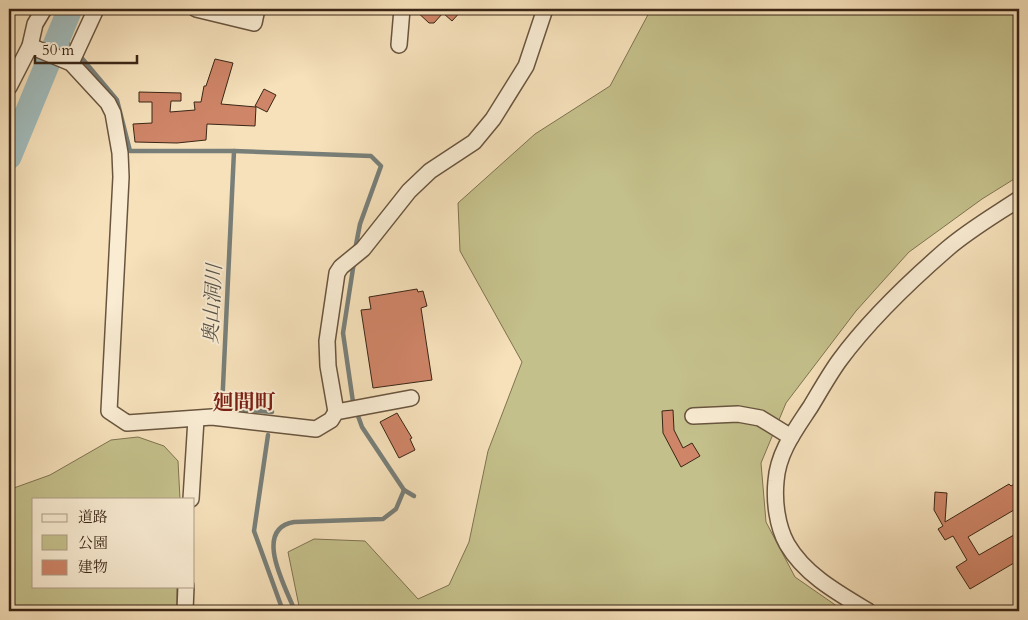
<svg xmlns="http://www.w3.org/2000/svg" width="1028" height="620" font-family="Cardo,'Noto Serif JP',serif">
	<style>
		.green { fill: #c4c08b; stroke: #7f7350 }
		.lines { fill: none; stroke-linecap: round; stroke-linejoin: round }
		.stream { stroke: #787f79; stroke-width: 4.5 }
		.river { stroke: #a1bbbb; stroke-width: 25 }
		.building { fill: #cf8568; stroke: #3a2616 }
		.minor-casing { stroke: #69553f; stroke-width: 18 }
		.minor { stroke: #f9ecd3; stroke-width: 15 }
		.labels { text-anchor: middle; stroke-width: 4; stroke-linejoin: round; paint-order: stroke }
		.water-label { font-size: 20px; font-style: italic; fill: #595348; stroke: #f9ecd3 }
		.quarter-label { font-size: 21px; font-weight: bold; fill: #7a1f14; stroke: #f9ecd3 }
	</style>
	<rect width="100%" height="100%" fill="#f6e1bb"/>
	<filter id="stains"><feTurbulence type="fractalNoise" baseFrequency=".004" numOctaves="4"/><feColorMatrix values="0 0 0 0 .2 0 0 0 0 .09 0 0 0 0 .02 0 0 0 .5 -.17"/></filter>
	<radialGradient id="worn" r=".72"><stop offset=".6" stop-color="#630" stop-opacity="0"/><stop offset="1" stop-color="#630" stop-opacity=".3"/></radialGradient>
	<!-- green -->
	<g class="green">
		<path d="M 651,9 L 1019,9 L 1019,176 L 982,199 L 909,252 L 856,311 L 786,403 L 761,463 L 766,522 L 795,577 L 844,611 L 300,611 L 288,552 L 314,539 L 365,541 L 418,599 L 449,585 L 469,542 L 488,451 L 522,362 L 460,251 L 458,203 L 535,134 L 610,86 Z"/>
		<path d="M 138,437 L 164,446 L 178,461 L 180,499 L 34,499 L 34,586 L 177,586 L 177,611 L 9,611 L 9,493 L 11,489 L 50,475 L 111,440 Z"/>
	</g>
	<g class="lines">
		<!-- stream -->
		<g class="stream">
			<path d="M 60,33 L 68,43"/>
			<path d="M 80,56 L 117,100 L 130,151 L 234,151 L 371,156 L 381,166 L 360,224 L 355,250"/>
			<path d="M 234,151 L 222,408 L 272,412"/>
			<path d="M 354,262 L 343,333 L 353,402 L 362,427 L 404,490 L 414,496"/>
			<path d="M 268,435 L 254,531 L 283,611"/>
			<path d="M 295,611 C 286,588 252,529 294,522 L 383,519 L 396,509 L 404,490"/>
		</g>
		<!-- river -->
		<path class="river" d="M 9,157 L 70,9"/>
	</g>
	<!-- building -->
	<g class="building">
		<path d="M 414,9 L 463,9 L 452,21 L 443,13 L 434,23 L 429,23 Z"/>
		<path d="M 215,59 L 233,63 L 221,104 L 256,107 L 255,126 L 207,124 L 206,140 L 177,143 L 135,142 L 133,124 L 152,123 L 152,102 L 139,102 L 139,92 L 181,93 L 181,101 L 171,101 L 170,112 L 195,110 L 194,102 L 201,102 L 204,86 L 206,86 Z"/>
		<path d="M 264,89 L 276,95 L 267,112 L 255,106 Z"/>
		<path d="M 417,289 L 418,292 L 423,291 L 427,306 L 421,308 L 432,380 L 373,388 L 361,310 L 371,309 L 369,297 Z"/>
		<path d="M 673,410 L 674,430 L 683,448 L 692,443 L 700,456 L 681,467 L 663,433 L 662,411 Z"/>
		<path d="M 397,413 L 412,438 L 410,439 L 415,450 L 399,458 L 380,422 Z"/>
		<path d="M 1019,481 L 1019,507 L 968,537 L 979,555 L 1019,532 L 1019,560 L 970,589 L 956,567 L 967,560 L 953,536 L 945,540 L 938,529 L 943,526 L 934,510 L 935,492 L 947,493 L 945,522 L 1009,484 L 1011,486 Z"/>
	</g>
	<g class="lines">
		<!-- minor casing -->
		<g class="minor-casing">
			<g id="minor">
				<path d="M 196,9 L 254,23 L 257,9"/>
				<path d="M 399,45 L 402,9"/>
				<path d="M 30,46 L 71,63 L 108,103 L 113,113 L 120,153 L 121,177 L 109,411 L 127,423 L 212,417 L 316,429 L 331,420 L 336,412 L 411,398"/>
				<path d="M 71,63 L 96,9"/>
				<path d="M 9,87 L 30,46 L 35,24 L 44,9"/>
				<path d="M 336,412 L 328,366 L 327,341 L 337,273 L 341,267 L 363,249 L 409,191 L 430,171 L 474,142 L 493,119 L 526,66 L 545,9"/>
				<path d="M 693,416 L 738,414 L 760,418 L 791,437"/>
				<path d="M 191,499 L 196,419"/>
				<path d="M 185,611 L 186,586"/>
				<path d="M 868,611 C 838,593 805,575 787,544 C 777,526 774,501 776,481 C 778,452 796,429 811,406 C 820,391 829,375 839,361 C 869,320 909,282 947,249 C 969,230 995,215 1019,199"/>
			</g>
		</g>
		<!-- minor -->
		<use href="#minor" class="minor"/>
	</g>
	<g class="labels">
		<!-- water labels -->
		<g class="water-label">
			<text transform="translate(212 304) rotate(-87)" y="7">奥山洞川</text>
		</g>
		<!-- quarter labels -->
		<g class="quarter-label">
			<text x="244" y="409">廻間町</text>
		</g>
	</g>
	<!-- margin -->
	<rect width="1028" height="620" fill="none" stroke="#f6e1bb" stroke-width="30"/>
	<rect x="10" y="10" width="1008" height="600" fill="none" stroke="#3a2616" stroke-width="2.5"/>
	<rect x="15" y="15" width="998" height="590" fill="none" stroke="#3a2616"/>
	<!-- legend -->
	<rect x="32" y="498" width="162" height="90" fill="#f9ecd3" stroke="#ad9d87"/>
	<rect x="42" y="514" width="25" height="8" fill="#f9ecd3" stroke="#ad9d87"/>
	<text x="78" y="522" font-size="15" fill="#3a2616">道路</text>
	<rect x="42" y="535" width="25" height="15" fill="#c4c08b" stroke="#ad9d87"/>
	<text x="78" y="548" font-size="15" fill="#3a2616">公園</text>
	<rect x="42" y="560" width="25" height="15" fill="#cf8568" stroke="#ad9d87"/>
	<text x="78" y="572" font-size="15" fill="#3a2616">建物</text>
	<!-- scale -->
	<path d="M35 55v8h102v-8" fill="none" stroke="#3a2616" stroke-width="2.5"/>
	<text x="42" y="55" font-size="15" fill="#3a2616" stroke="#f9ecd3" stroke-width="4" paint-order="stroke">50 m</text>
	<rect width="100%" height="100%" filter="url(#stains)"/>
	<rect width="100%" height="100%" fill="url(#worn)"/>
</svg>
